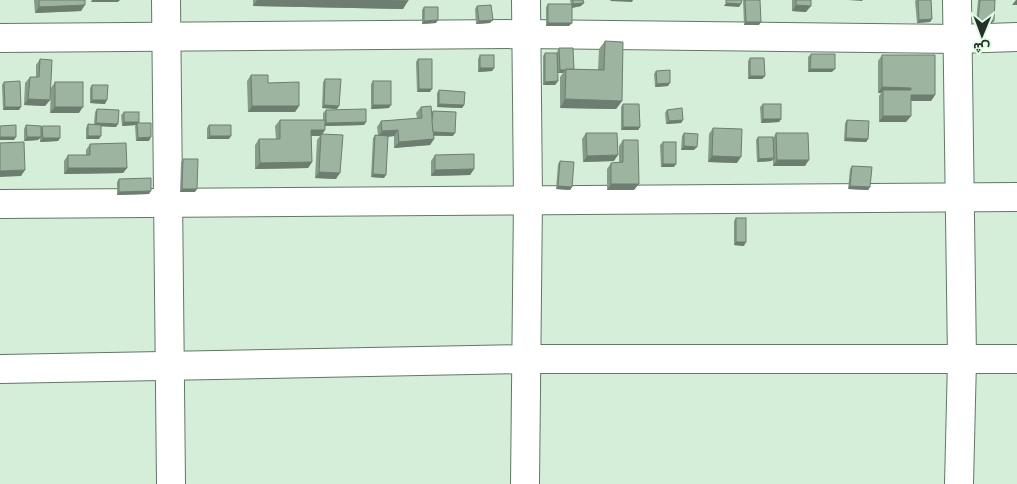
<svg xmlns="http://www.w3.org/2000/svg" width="1017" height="484" font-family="'Noto Serif',Vazirmatn,serif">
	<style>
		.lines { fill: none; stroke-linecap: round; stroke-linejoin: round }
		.minor-casing { stroke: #617865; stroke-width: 30 }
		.minor { stroke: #fff; stroke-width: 28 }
		.wall { fill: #869b8a }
		.shaded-wall { fill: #6d7e70 }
		.building { fill: #9cb4a0; stroke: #6d7e70 }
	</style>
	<rect width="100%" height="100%" fill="#d5eed9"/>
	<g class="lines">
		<!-- minor casing -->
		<g class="minor-casing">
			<g id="minor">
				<path d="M 166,0 L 171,484"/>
				<path d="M 957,0 L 962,360 L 959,484"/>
				<path d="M 0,38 L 526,34 L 957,39 L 1017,37"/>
				<path d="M 0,204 L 1017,197"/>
				<path d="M 0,369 L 528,359 L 1017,359"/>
				<path d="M 525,484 L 528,199 L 526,0"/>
			</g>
		</g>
		<!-- minor -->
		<use href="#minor" class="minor"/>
	</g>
	<!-- wall -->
	<g class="wall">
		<path d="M 34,0 L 85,0 L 81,11 L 35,13 Z"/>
		<path d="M 253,0 L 408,0 L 403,9 L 253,6 Z"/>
		<path d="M 570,0 L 583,0 L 581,6 L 572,8 L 569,26 L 546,26 L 546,7 L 548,4 L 571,4 Z"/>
		<path d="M 743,0 L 760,0 L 759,25 L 744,25 Z"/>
		<path d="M 792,0 L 811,0 L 806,12 L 792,11 Z"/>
		<path d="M 916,0 L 931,0 L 932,19 L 930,22 L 917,23 L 915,1 Z"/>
		<path d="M 978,0 L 995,0 L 991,24 L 976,23 Z"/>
		<path d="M 477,6 L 490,23 L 476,24 L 475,9 Z"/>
		<path d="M 424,7 L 436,23 L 422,24 L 422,10 Z"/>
		<path d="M 605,41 L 622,101 L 616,109 L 560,108 L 560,77 L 563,73 L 558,73 L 557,64 L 558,81 L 555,85 L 543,85 L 543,56 L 545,53 L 557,53 L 557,52 L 559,48 L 574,69 L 598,70 L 599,49 Z"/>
		<path d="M 811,54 L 832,72 L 808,72 L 808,57 Z"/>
		<path d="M 480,55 L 494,68 L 492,71 L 478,72 L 478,59 Z"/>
		<path d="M 882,55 L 935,95 L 931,101 L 911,101 L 911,116 L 906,122 L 879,122 L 879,96 L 881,93 L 878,93 L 878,61 Z"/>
		<path d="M 750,58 L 765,76 L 762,79 L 748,79 L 748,61 Z"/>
		<path d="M 40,59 L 50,100 L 45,106 L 24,105 L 25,83 L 30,77 L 36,77 L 36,65 Z"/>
		<path d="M 418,59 L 430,92 L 417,92 L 416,62 Z"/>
		<path d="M 656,71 L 668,86 L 655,87 L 654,74 Z"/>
		<path d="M 251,75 L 268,83 L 299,106 L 295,112 L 248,112 L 247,81 Z"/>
		<path d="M 325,79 L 337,109 L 322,108 L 323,82 Z"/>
		<path d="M 373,81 L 389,108 L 371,109 L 371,84 Z"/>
		<path d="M 4,82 L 19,110 L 3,110 L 2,85 Z"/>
		<path d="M 55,82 L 79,113 L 50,113 L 51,88 Z"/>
		<path d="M 92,85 L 105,104 L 90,103 L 90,88 Z"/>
		<path d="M 439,90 L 464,105 L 462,108 L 437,107 L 437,93 Z"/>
		<path d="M 623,104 L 640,127 L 638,130 L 621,130 L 621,107 Z"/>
		<path d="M 763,104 L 781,119 L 779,122 L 761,123 L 760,107 Z"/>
		<path d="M 421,107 L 431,113 L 433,111 L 453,136 L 433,136 L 434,139 L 430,145 L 394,148 L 394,136 L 388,137 L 384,178 L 371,177 L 373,138 L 375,135 L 378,135 L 377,127 L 381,121 L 417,118 L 416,113 Z"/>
		<path d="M 97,109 L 116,127 L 101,126 L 99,139 L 86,139 L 86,128 L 88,124 L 94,124 L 95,112 Z"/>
		<path d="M 326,110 L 366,122 L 364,125 L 325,126 L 325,130 L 322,134 L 336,179 L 315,178 L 317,140 L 320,136 L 311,136 L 312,162 L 308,168 L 255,169 L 255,145 L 259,139 L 276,139 L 275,126 L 280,120 L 323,120 L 323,113 Z"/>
		<path d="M 667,110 L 683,120 L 681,123 L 666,124 L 665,113 Z"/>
		<path d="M 124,112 L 139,122 L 138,123 L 149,141 L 136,141 L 135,126 L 136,125 L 122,126 L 121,115 Z"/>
		<path d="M 847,120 L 868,139 L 866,142 L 844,141 L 845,123 Z"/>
		<path d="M 26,125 L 41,128 L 42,126 L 60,138 L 58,141 L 40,142 L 40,138 L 38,140 L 24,141 L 24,129 Z"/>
		<path d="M 209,125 L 229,139 L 207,139 L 207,128 Z"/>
		<path d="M 713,128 L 737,163 L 708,162 L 709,134 Z"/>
		<path d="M 586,133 L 614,161 L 583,162 L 582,139 Z"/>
		<path d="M 684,133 L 694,150 L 681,150 L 682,136 Z"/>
		<path d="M 776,133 L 805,166 L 773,166 L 773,160 L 771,161 L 757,162 L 756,140 L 758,137 L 773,138 Z"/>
		<path d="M 623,140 L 634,190 L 607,190 L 607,169 L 611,163 L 619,162 L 619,146 Z"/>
		<path d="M 663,142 L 674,167 L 661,167 L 660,145 Z"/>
		<path d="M 90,144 L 127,168 L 123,173 L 64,174 L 64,161 L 68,155 L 86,155 L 86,150 Z"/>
		<path d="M 435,155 L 474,169 L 470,175 L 431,176 L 431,161 Z"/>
		<path d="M 183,159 L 195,192 L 180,192 L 181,162 Z"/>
		<path d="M 560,161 L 572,187 L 570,190 L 556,189 L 558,164 Z"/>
		<path d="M 852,166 L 870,187 L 868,190 L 848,189 L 850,169 Z"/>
		<path d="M 119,179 L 149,194 L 117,195 L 117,182 Z"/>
		<path d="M 736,218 L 744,246 L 734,245 L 734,221 Z"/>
	</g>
	<!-- shaded-wall -->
	<g class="shaded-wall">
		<path d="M 92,0 L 120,0 L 118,2 L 91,2 Z"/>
		<path d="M 257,0 L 363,0 L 408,1 L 403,9 L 253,6 Z"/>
		<path d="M 611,0 L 633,0 L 632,2 L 610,1 Z"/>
		<path d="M 848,0 L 863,0 L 862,1 Z"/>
		<path d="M 1016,0 L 1017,0 L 1017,5 L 1012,5 Z"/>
		<path d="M 584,3 L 581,6 L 571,8 L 573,4 Z"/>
		<path d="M 726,3 L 741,4 L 739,7 L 724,6 Z"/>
		<path d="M 85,5 L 81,11 L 35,13 L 39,7 Z"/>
		<path d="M 796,5 L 811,6 L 806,12 L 792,11 Z"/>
		<path d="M 932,19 L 930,22 L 917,23 L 919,20 Z"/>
		<path d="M 438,20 L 436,23 L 422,24 L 424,21 Z"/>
		<path d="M 493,20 L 490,23 L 476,24 L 479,21 Z"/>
		<path d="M 978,20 L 994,21 L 991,24 L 976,23 Z"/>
		<path d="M 746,22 L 761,22 L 759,25 L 744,25 Z"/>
		<path d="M 548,23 L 572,23 L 569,26 L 546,26 Z"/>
		<path d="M 480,68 L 494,68 L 492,71 L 478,72 Z"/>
		<path d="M 810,69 L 835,69 L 832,72 L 808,72 Z"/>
		<path d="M 560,70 L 565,70 L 563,73 L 558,73 Z"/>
		<path d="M 750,76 L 765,76 L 762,79 L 748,79 Z"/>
		<path d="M 558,81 L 555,85 L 543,85 L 545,82 Z"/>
		<path d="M 670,83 L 668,86 L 655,87 L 657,84 Z"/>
		<path d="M 882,87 L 911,88 L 907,94 L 883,90 L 881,93 L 878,93 Z"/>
		<path d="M 419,89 L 432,89 L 430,92 L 417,92 Z"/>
		<path d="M 911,95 L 935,95 L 931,101 L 906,101 Z"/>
		<path d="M 28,99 L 50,100 L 45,106 L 24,105 Z"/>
		<path d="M 565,99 L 622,101 L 616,109 L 560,108 Z"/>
		<path d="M 92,100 L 107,100 L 105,104 L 90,103 Z"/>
		<path d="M 439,104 L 464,105 L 462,108 L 437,107 Z"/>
		<path d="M 324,105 L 339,106 L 337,109 L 322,108 Z"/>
		<path d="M 373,105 L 391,105 L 389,108 L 371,109 Z"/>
		<path d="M 252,106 L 299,106 L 295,112 L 248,112 Z"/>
		<path d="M 5,107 L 21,107 L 19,110 L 3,110 Z"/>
		<path d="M 55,107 L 83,107 L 79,113 L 50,113 Z"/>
		<path d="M 883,116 L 911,116 L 906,122 L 879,122 Z"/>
		<path d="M 763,119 L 781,119 L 779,122 L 761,123 Z"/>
		<path d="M 683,120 L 681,123 L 666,124 L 669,121 Z"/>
		<path d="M 124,122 L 139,122 L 136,125 L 122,126 Z"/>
		<path d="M 366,122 L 364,125 L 324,126 L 326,123 Z"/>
		<path d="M 96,123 L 118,124 L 116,127 L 94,126 Z"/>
		<path d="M 623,127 L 640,127 L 638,130 L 621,130 Z"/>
		<path d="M 311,130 L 325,130 L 321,136 L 321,134 L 320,136 L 307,136 Z"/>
		<path d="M 398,130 L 394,136 L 378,137 L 382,131 Z"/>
		<path d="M 432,132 L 455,133 L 453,136 L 429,135 Z"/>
		<path d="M 88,136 L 101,136 L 99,139 L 86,139 Z"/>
		<path d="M 210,136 L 231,136 L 229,139 L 207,139 Z"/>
		<path d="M 0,137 L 16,137 L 14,140 L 0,140 Z"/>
		<path d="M 27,137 L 41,137 L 38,140 L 24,141 Z"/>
		<path d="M 151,137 L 149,141 L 136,141 L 138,138 Z"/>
		<path d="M 43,138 L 60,138 L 58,141 L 40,142 Z"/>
		<path d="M 846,138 L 868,139 L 866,142 L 844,141 Z"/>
		<path d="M 434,139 L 430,145 L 394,148 L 399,142 Z"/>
		<path d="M 684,146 L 697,147 L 694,150 L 681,150 Z"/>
		<path d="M 618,155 L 614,161 L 583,162 L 587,156 Z"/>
		<path d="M 712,156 L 741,157 L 737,163 L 708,162 Z"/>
		<path d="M 774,158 L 771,161 L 757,162 L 759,159 Z"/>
		<path d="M 777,160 L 809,160 L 805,166 L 773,166 Z"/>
		<path d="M 312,162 L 308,168 L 255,169 L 260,163 Z"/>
		<path d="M 663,164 L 676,164 L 674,167 L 661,167 Z"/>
		<path d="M 68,168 L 127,168 L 123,173 L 64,174 Z"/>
		<path d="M 474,169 L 470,175 L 431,176 L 435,170 Z"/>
		<path d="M 25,170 L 21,176 L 0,177 L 0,171 Z"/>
		<path d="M 319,172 L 340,173 L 336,179 L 315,178 Z"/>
		<path d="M 373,174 L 386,175 L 384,178 L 371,177 Z"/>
		<path d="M 611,184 L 639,184 L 634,190 L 607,190 Z"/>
		<path d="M 558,186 L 572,187 L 570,190 L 556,189 Z"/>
		<path d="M 850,186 L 870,187 L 868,190 L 848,189 Z"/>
		<path d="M 182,189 L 197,189 L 195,192 L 180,192 Z"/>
		<path d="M 151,191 L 149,194 L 117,195 L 119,192 Z"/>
		<path d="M 736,242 L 746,242 L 744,246 L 734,245 Z"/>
	</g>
	<!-- building -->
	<g class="building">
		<path d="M 39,0 L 85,0 L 85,5 L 39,7 Z"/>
		<path d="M 363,0 L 408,0 L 408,1 Z"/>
		<path d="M 573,0 L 583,0 L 584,3 L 573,4 Z"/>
		<path d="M 726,0 L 742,0 L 741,4 L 726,3 Z"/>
		<path d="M 745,0 L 760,0 L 761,22 L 746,22 Z"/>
		<path d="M 796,0 L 811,0 L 811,6 L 796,5 Z"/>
		<path d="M 918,0 L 931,0 L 932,19 L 919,20 Z"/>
		<path d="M 980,0 L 995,0 L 994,21 L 978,20 Z"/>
		<rect x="548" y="4" width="24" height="19"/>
		<path d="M 491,5 L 493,20 L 479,21 L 477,6 Z"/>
		<path d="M 424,7 L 438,7 L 438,20 L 424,21 Z"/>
		<path d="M 605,41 L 623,42 L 622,101 L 565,99 L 566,69 L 604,70 Z"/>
		<path d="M 559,48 L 573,48 L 574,69 L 566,69 L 566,70 L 560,70 Z"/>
		<path d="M 545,53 L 557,53 L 558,81 L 545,82 Z"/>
		<path d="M 811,54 L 835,54 L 835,69 L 810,69 Z"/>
		<rect x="480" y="55" width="14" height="13"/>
		<path d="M 882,55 L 935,55 L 935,95 L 911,95 L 911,116 L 883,116 L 883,90 L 911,90 L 911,88 L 882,87 Z"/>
		<path d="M 750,58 L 764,58 L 765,76 L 750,76 Z"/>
		<path d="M 40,59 L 52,60 L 50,100 L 28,99 L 30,77 L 39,77 Z"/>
		<path d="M 418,59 L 432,59 L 432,89 L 419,89 Z"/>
		<path d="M 670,70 L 670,83 L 657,84 L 656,71 Z"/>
		<path d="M 251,75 L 268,75 L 268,83 L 299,82 L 299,106 L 252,106 Z"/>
		<path d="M 325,79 L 341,79 L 339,106 L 324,105 Z"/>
		<path d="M 20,81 L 21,107 L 5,107 L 4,82 Z"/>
		<rect x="373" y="81" width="18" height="24"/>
		<rect x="55" y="82" width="28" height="25"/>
		<path d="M 92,85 L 108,85 L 107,100 L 92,100 Z"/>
		<path d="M 439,90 L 465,92 L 464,105 L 439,104 Z"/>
		<path d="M 623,104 L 639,104 L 640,127 L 623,127 Z"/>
		<rect x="763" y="104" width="18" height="15"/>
		<path d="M 431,106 L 434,139 L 399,142 L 398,130 L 382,131 L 381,121 L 422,118 L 421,107 Z"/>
		<path d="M 682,108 L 683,120 L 669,121 L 667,110 Z"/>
		<path d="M 97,109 L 119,110 L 118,124 L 96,123 Z"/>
		<path d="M 366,109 L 366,122 L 326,123 L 326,110 Z"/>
		<path d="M 433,111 L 456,112 L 455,133 L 433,132 L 432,121 Z"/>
		<rect x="124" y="112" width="15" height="10"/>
		<path d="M 280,120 L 325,120 L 325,130 L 311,130 L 312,162 L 260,163 L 259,139 L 280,139 Z"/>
		<path d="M 847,120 L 869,121 L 868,139 L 846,138 Z"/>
		<path d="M 137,123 L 151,123 L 151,137 L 138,138 Z"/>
		<path d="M 88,124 L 101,125 L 101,136 L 88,136 Z"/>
		<path d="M 16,125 L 16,137 L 0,137 L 0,126 Z"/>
		<path d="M 26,125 L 41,126 L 41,137 L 27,137 Z"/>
		<path d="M 209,125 L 231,125 L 231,136 L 210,136 Z"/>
		<path d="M 42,126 L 60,126 L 60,138 L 43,138 Z"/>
		<path d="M 713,128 L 742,129 L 741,157 L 712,156 Z"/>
		<path d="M 586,133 L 617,133 L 618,155 L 587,156 Z"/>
		<path d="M 684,133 L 698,134 L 697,147 L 684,146 Z"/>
		<path d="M 776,133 L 808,133 L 809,160 L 777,160 Z"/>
		<path d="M 321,134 L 343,135 L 340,173 L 319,172 Z"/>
		<path d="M 375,135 L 388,136 L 386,175 L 373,174 Z"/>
		<path d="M 758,137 L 773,137 L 774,158 L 759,159 Z"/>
		<path d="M 623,140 L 638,140 L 639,184 L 611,184 L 611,163 L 623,162 Z"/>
		<path d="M 24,142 L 25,170 L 0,171 L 0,143 Z"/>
		<rect x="663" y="142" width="13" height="22"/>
		<path d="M 126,143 L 127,168 L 68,168 L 68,155 L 90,155 L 90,144 Z"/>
		<path d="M 474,154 L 474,169 L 435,170 L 435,155 Z"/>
		<path d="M 183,159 L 198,159 L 197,189 L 182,189 Z"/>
		<path d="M 560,161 L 574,162 L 572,187 L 558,186 Z"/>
		<path d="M 852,166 L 872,167 L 870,187 L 850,186 Z"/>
		<path d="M 151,178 L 151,191 L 119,192 L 119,179 Z"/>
		<rect x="736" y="218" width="10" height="24"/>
	</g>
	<!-- north arrow -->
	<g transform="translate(982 35) rotate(181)" stroke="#e2fce6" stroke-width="4" paint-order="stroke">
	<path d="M0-4L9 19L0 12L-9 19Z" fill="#273028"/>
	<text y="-8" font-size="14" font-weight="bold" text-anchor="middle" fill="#273028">ش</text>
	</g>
</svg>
